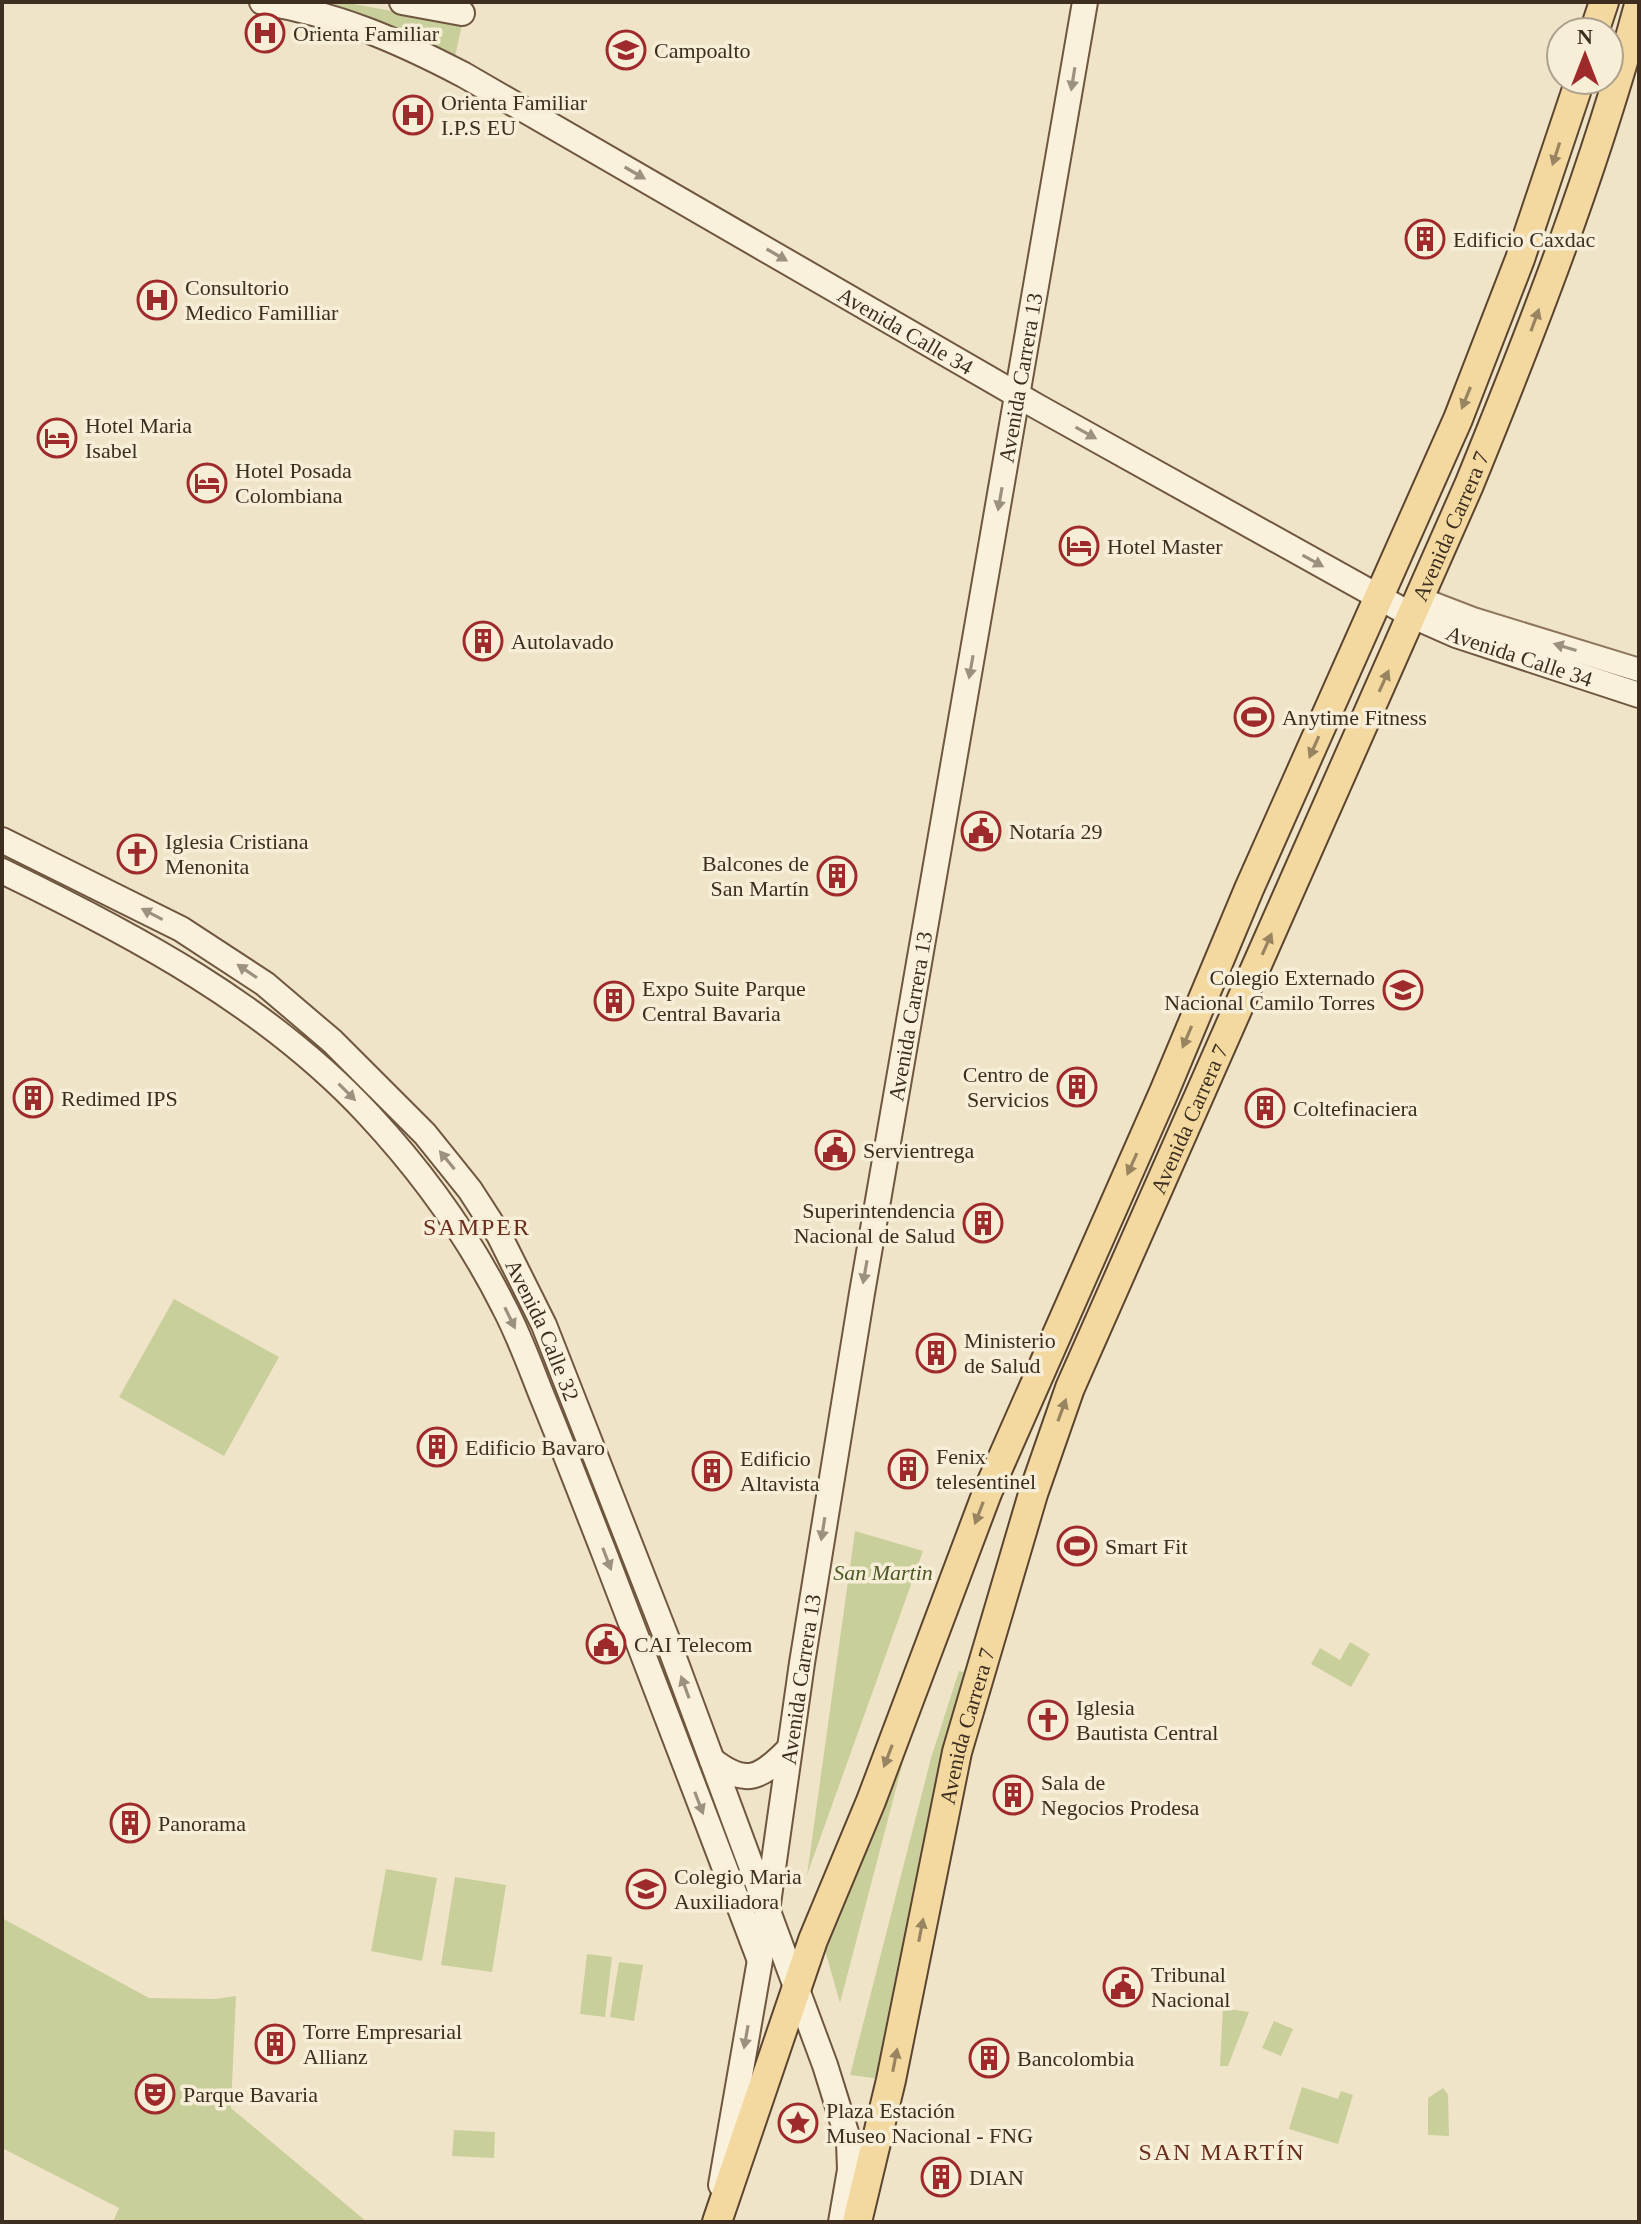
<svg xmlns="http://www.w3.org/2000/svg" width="1641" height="2224" font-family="'Times New Roman',serif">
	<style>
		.green { fill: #c9cf9b }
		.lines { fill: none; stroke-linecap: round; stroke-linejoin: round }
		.tertiary-casing { stroke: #8d765c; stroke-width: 26 }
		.secondary-casing { stroke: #6f573f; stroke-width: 28 }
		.primary-casing { stroke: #5b4430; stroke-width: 32 }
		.tertiary { stroke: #faf1dc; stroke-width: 22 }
		.secondary { stroke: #faf1dc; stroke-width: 24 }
		.primary { stroke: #f3d9a0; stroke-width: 28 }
		.oneway { fill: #9c907e }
		.oneway2 { fill: #988460 }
		.labels { text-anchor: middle; stroke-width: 7; stroke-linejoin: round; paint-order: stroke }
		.poi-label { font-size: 22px; fill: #3d2e20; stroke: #f7eed8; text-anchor: start }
		.street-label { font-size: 22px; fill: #3d2e20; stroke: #f7eed8 }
		.park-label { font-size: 22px; font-style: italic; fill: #4d5a26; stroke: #f7eed8 }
		.neighbourhood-label { font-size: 24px; letter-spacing: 2px; fill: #6b2e1e; stroke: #f7eed8 }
	</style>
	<rect width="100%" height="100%" fill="#f0e4c8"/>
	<!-- green -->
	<g class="green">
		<path d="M 313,2 L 343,2 L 462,24 L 455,57 L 363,14 Z"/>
		<path d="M 174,1299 L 279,1357 L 224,1456 L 119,1397 Z"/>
		<path d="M 855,1531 L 923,1551 L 807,1875 Z"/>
		<path d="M 1350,1642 L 1370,1654 L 1351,1687 L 1311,1664 L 1320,1648 L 1340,1660 Z"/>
		<path d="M 959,1671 L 964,1672 L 880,2079 L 850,2075 L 931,1758 Z"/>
		<path d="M 915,1716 L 840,2003 L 824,1947 Z"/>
		<path d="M 386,1869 L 437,1878 L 422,1961 L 371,1951 Z"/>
		<path d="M 455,1877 L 506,1885 L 492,1972 L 441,1965 Z"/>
		<path d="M 2,1918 L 149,1998 L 215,1999 L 236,1996 L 231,2108 L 367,2222 L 113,2222 L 119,2208 L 2,2148 Z"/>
		<path d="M 587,1954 L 612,1957 L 605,2017 L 580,2014 Z"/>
		<path d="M 619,1962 L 643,1965 L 634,2021 L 610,2017 Z"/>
		<path d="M 1223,2008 L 1249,2012 L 1228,2066 L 1220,2066 Z"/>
		<path d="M 1274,2021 L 1293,2029 L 1281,2056 L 1262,2048 Z"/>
		<path d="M 1302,2087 L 1338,2099 L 1341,2091 L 1353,2095 L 1338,2144 L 1289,2129 Z"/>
		<path d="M 1443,2088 L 1448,2095 L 1449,2136 L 1428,2135 L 1428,2098 Z"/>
		<path d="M 454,2130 L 495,2132 L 494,2158 L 452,2156 Z"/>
	</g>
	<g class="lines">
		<!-- tertiary casing -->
		<g class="tertiary-casing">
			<path id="tertiary" d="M 1421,599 L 1473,619 L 1639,670"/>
		</g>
		<!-- secondary casing -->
		<g class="secondary-casing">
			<g id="secondary">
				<path id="s1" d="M 262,2 C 339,15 395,39 464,75 L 1038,407 L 1413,616 L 1456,635 L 1639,695"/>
				<path d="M 402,2 L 462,13"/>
				<path id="s2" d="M 2,840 L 181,929 L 265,984 L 332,1041 L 425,1134 L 470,1190 L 499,1235 L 544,1325 L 667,1639 L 825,2065 L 849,2142 L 850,2170 L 841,2222"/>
				<path d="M 2,871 C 134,935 268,1006 369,1115 C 422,1172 469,1237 504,1307 C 519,1335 530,1366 542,1396 C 563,1447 583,1499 603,1550 C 656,1686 707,1822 759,1958"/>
				<path d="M 712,1760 C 746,1787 761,1778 789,1749"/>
				<path id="s3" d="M 721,2185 L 760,1960 L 802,1663 L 862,1293 L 1085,2"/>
			</g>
		</g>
		<!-- primary casing -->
		<g class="primary-casing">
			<g id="primary">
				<path d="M 1594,32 L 1604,2"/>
				<path d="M 717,2222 L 813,1940 L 871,1801 L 987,1493 L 1164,1092 L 1249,889 L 1458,419 L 1520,259 L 1580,80"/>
				<path id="s4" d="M 857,2222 L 891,2080 L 957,1752 L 1033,1494 L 1070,1388 L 1469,485 C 1533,328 1595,169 1639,5"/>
			</g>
		</g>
		<!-- tertiary -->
		<use href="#tertiary" class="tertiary"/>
		<!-- secondary -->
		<use href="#secondary" class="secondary"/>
		<!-- primary -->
		<use href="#primary" class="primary"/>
	</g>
	<!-- one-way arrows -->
	<defs><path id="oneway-solid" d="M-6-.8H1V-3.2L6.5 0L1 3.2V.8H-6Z" transform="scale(2)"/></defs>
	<g class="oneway">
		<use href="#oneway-solid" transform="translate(1073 79) rotate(99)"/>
		<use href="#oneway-solid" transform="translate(635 173) rotate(30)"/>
		<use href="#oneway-solid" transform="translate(777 255) rotate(30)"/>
		<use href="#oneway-solid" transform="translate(1086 433) rotate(29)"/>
		<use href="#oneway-solid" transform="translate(1000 499) rotate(100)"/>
		<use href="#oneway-solid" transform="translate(1313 561) rotate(29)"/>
		<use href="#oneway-solid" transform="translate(1565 647) rotate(-163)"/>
		<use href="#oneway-solid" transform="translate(971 667) rotate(100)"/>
		<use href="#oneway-solid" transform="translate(152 914) rotate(-152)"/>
		<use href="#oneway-solid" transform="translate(247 971) rotate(-146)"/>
		<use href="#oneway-solid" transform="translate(347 1092) rotate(45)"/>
		<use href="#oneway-solid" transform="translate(447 1160) rotate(-129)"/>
		<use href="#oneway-solid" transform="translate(865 1272) rotate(100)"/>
		<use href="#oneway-solid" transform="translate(510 1318) rotate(64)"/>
		<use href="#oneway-solid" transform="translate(823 1529) rotate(99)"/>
		<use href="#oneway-solid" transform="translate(607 1559) rotate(69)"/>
		<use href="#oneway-solid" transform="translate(685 1687) rotate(-110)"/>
		<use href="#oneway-solid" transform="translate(699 1803) rotate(69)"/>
		<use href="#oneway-solid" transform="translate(746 2037) rotate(100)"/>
	</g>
	<g class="oneway2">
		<use href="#oneway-solid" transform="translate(1556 154) rotate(108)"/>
		<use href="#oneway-solid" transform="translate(1535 320) rotate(-70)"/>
		<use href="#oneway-solid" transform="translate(1466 398) rotate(112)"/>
		<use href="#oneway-solid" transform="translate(1384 681) rotate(-66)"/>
		<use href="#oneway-solid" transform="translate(1314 747) rotate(114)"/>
		<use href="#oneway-solid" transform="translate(1267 944) rotate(-66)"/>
		<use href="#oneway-solid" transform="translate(1187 1037) rotate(113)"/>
		<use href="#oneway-solid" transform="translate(1132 1164) rotate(114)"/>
		<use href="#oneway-solid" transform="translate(1062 1410) rotate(-70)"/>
		<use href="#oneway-solid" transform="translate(979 1513) rotate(111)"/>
		<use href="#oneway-solid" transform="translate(888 1756) rotate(111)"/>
		<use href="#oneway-solid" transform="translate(921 1930) rotate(-79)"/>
		<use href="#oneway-solid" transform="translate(895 2060) rotate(-79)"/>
	</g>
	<!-- icons -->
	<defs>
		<g id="hospital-ring" transform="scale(2)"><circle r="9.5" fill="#f7eed8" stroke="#9e2a2b" stroke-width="1.5"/><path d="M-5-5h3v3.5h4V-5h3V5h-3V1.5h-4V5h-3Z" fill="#9e2a2b"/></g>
		<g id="university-ring" transform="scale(2)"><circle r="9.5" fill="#f7eed8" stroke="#9e2a2b" stroke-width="1.5"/><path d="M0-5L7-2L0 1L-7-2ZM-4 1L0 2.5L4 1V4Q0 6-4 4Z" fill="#9e2a2b"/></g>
		<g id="building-ring" transform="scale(2)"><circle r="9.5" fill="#f7eed8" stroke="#9e2a2b" stroke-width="1.5"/><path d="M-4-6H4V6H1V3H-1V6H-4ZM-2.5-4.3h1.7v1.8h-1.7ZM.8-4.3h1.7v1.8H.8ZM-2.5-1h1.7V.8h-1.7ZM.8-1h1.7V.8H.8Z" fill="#9e2a2b"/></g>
		<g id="hotel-ring" transform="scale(2)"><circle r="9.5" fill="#f7eed8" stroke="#9e2a2b" stroke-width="1.5"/><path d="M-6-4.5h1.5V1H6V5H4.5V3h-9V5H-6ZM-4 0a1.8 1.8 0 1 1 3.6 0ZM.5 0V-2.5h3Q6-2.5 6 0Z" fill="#9e2a2b"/></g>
		<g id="stadium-ring" transform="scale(2)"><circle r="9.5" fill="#f7eed8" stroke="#9e2a2b" stroke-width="1.5"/><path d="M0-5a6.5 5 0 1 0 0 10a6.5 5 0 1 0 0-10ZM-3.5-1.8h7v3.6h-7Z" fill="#9e2a2b"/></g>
		<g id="civic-ring" transform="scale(2)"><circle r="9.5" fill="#f7eed8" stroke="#9e2a2b" stroke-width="1.5"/><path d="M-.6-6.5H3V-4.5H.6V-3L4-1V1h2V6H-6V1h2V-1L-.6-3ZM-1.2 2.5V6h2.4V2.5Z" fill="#9e2a2b"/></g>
		<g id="church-ring" transform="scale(2)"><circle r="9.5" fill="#f7eed8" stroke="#9e2a2b" stroke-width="1.5"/><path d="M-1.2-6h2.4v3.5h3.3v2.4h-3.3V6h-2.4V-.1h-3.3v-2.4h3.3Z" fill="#9e2a2b"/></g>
		<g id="school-ring" transform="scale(2)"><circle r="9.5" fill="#f7eed8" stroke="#9e2a2b" stroke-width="1.5"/><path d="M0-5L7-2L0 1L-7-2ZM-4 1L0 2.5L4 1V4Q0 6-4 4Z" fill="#9e2a2b"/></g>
		<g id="theatre-ring" transform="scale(2)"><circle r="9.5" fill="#f7eed8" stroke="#9e2a2b" stroke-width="1.5"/><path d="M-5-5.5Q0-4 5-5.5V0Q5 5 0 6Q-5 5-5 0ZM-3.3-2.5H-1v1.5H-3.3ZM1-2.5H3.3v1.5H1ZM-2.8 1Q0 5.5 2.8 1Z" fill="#9e2a2b"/></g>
		<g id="sight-ring" transform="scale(2)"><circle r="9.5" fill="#f7eed8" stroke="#9e2a2b" stroke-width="1.5"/><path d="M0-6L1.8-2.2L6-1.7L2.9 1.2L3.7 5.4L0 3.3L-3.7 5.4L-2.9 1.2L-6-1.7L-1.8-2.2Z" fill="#9e2a2b"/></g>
	</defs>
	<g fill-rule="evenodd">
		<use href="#hospital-ring" x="265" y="33"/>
		<use href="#university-ring" x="626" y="50"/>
		<use href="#hospital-ring" x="413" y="115"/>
		<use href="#building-ring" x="1425" y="239"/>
		<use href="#hospital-ring" x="157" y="300"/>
		<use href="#hotel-ring" x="57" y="438"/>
		<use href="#hotel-ring" x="207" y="483"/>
		<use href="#hotel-ring" x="1079" y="546"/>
		<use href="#building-ring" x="483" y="641"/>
		<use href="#stadium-ring" x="1254" y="717"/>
		<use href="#civic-ring" x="981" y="831"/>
		<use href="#church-ring" x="137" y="854"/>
		<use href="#building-ring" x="837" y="876"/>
		<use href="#university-ring" x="1403" y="990"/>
		<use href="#building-ring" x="614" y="1001"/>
		<use href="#building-ring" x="1077" y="1087"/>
		<use href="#building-ring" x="33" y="1098"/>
		<use href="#building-ring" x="1265" y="1108"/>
		<use href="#civic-ring" x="835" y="1150"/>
		<use href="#building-ring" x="983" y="1223"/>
		<use href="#building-ring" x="936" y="1353"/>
		<use href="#building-ring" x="437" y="1447"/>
		<use href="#building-ring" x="908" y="1469"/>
		<use href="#building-ring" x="712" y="1471"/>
		<use href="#stadium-ring" x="1077" y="1546"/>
		<use href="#civic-ring" x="606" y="1644"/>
		<use href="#church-ring" x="1048" y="1720"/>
		<use href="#building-ring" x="1013" y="1795"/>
		<use href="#building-ring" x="130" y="1823"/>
		<use href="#school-ring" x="646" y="1889"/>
		<use href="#civic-ring" x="1123" y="1987"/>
		<use href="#building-ring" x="275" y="2044"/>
		<use href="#building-ring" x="989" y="2058"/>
		<use href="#theatre-ring" x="155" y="2094"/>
		<use href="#sight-ring" x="798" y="2123"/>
		<use href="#building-ring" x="941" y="2177"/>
	</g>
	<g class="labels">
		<!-- poi labels -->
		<g class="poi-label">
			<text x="293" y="41">Orienta Familiar</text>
			<text x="654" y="58">Campoalto</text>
			<text x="441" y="110">Orienta Familiar<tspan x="441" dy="25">I.P.S EU</tspan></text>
			<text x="1453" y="247">Edificio Caxdac</text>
			<text x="185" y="295">Consultorio<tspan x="185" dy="25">Medico Familliar</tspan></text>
			<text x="85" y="433">Hotel Maria<tspan x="85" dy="25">Isabel</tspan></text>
			<text x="235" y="478">Hotel Posada<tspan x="235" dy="25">Colombiana</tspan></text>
			<text x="1107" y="554">Hotel Master</text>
			<text x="511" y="649">Autolavado</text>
			<text x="1282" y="725">Anytime Fitness</text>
			<text x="1009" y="839">Notaría 29</text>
			<text x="165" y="849">Iglesia Cristiana<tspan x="165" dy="25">Menonita</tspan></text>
			<text x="809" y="871" text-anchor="end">Balcones de<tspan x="809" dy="25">San Martín</tspan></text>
			<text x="1375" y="985" text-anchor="end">Colegio Externado<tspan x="1375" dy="25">Nacional Camilo Torres</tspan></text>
			<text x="642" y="996">Expo Suite Parque<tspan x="642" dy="25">Central Bavaria</tspan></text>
			<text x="1049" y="1082" text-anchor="end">Centro de<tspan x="1049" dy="25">Servicios</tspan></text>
			<text x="61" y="1106">Redimed IPS</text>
			<text x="1293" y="1116">Coltefinaciera</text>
			<text x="863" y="1158">Servientrega</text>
			<text x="955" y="1218" text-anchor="end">Superintendencia<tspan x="955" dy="25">Nacional de Salud</tspan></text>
			<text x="964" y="1348">Ministerio<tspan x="964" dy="25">de Salud</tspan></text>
			<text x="465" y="1455">Edificio Bavaro</text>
			<text x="936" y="1464">Fenix<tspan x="936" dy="25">telesentinel</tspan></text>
			<text x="740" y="1466">Edificio<tspan x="740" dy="25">Altavista</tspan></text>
			<text x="1105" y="1554">Smart Fit</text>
			<text x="634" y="1652">CAI Telecom</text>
			<text x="1076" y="1715">Iglesia<tspan x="1076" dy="25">Bautista Central</tspan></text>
			<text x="1041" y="1790">Sala de<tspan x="1041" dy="25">Negocios Prodesa</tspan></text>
			<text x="158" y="1831">Panorama</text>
			<text x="674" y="1884">Colegio Maria<tspan x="674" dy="25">Auxiliadora</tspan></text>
			<text x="1151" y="1982">Tribunal<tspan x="1151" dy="25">Nacional</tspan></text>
			<text x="303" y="2039">Torre Empresarial<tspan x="303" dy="25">Allianz</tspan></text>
			<text x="1017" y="2066">Bancolombia</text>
			<text x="183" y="2102">Parque Bavaria</text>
			<text x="826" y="2118">Plaza Estación<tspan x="826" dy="25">Museo Nacional - FNG</tspan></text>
			<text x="969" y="2185">DIAN</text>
		</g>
		<!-- street labels -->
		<g class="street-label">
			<text dy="8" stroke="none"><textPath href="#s1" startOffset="726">Avenida Calle 34</textPath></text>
			<text dy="8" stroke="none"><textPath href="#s3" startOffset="1832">Avenida Carrera 13</textPath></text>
			<text dy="8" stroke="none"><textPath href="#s4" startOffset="1804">Avenida Carrera 7</textPath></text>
			<text dy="8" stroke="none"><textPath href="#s1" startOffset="1422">Avenida Calle 34</textPath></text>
			<text dy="8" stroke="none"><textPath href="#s3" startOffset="1184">Avenida Carrera 13</textPath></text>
			<text dy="8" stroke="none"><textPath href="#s4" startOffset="1156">Avenida Carrera 7</textPath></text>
			<text dy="8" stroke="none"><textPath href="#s2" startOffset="750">Avenida Calle 32</textPath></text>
			<text dy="8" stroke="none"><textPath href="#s3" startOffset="512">Avenida Carrera 13</textPath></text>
			<text dy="8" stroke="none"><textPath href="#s4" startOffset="508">Avenida Carrera 7</textPath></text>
		</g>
		<!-- park labels -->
		<g class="park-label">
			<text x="883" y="1580">San Martin</text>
		</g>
		<!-- neighbourhood labels -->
		<g class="neighbourhood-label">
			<text x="477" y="1235">SAMPER</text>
			<text x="1222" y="2160">SAN MARTÍN</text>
		</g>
	</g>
	<!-- border -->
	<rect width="1641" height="2224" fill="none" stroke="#3d2e20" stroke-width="8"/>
	<!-- north arrow -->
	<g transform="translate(1585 56)"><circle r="38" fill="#f7eed8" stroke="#ada18e" stroke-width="2"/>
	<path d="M0-6L14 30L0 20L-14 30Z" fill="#9e2a2b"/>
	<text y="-12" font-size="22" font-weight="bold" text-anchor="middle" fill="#3d2e20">N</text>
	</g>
</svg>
